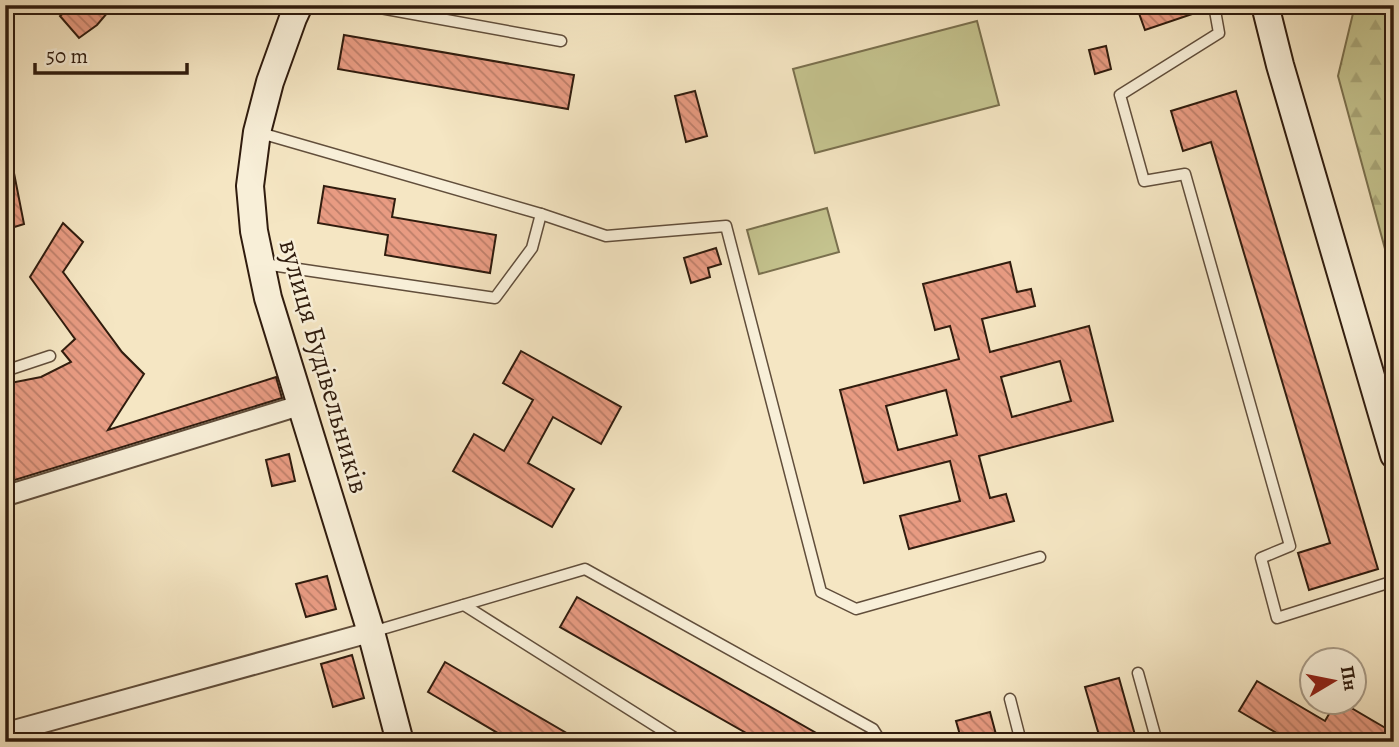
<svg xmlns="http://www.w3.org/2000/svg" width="1399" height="747" font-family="Alegreya,serif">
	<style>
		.forest { fill: url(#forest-firs); stroke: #7a704e; stroke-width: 2 }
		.pitch { fill: #c4c38e; stroke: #7a704e; stroke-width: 2 }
		.building { fill: url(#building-back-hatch); stroke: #301c0e; stroke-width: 2; fill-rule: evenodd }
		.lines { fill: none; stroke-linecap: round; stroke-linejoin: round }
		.lane-casing { stroke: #614e3b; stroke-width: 13 }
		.street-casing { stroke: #614e3b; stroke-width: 23 }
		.secondary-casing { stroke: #301c0e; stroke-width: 30 }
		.lane { stroke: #f8efd8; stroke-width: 10 }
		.street { stroke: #f8efd8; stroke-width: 19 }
		.secondary { stroke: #f8efd8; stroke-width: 26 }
		.labels { text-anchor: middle; stroke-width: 5; stroke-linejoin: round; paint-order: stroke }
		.street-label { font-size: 28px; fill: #301c0e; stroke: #f8efd8 }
	</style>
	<defs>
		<pattern id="forest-firs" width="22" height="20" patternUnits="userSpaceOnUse" patternTransform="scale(1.75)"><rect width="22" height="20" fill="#c4c38e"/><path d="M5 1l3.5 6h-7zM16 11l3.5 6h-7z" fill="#a9a779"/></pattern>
		<pattern id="building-back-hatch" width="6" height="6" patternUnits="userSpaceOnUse" patternTransform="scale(1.75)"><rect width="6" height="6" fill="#e89b82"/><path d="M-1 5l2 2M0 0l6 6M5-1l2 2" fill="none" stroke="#bc7e69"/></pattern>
	</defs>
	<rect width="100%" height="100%" fill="#f5e6c3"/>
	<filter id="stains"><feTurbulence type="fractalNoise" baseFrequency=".00286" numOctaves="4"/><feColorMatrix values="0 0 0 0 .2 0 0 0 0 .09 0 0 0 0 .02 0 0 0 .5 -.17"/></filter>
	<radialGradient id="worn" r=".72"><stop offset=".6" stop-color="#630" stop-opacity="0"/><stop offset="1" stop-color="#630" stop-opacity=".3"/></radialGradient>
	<!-- forest -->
	<path class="forest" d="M 1355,5 L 1394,5 L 1394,282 L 1338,76 Z"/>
	<!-- pitch -->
	<g class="pitch">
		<path d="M 977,21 L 999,105 L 815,153 L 793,69 Z"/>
		<path d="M 827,208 L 839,252 L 759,274 L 747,230 Z"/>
	</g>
	<!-- building -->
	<g class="building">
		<path d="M 73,5 L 114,5 L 97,25 L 79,38 L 60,16 Z"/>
		<path d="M 1136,5 L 1207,5 L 1207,9 L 1145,30 Z"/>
		<path d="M 344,35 L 574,75 L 568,109 L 338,69 Z"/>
		<path d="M 1106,46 L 1111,69 L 1095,74 L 1089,50 Z"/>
		<path d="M 695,91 L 707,136 L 686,142 L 675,96 Z"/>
		<path d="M 1236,91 L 1378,569 L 1309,590 L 1298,553 L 1330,543 L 1211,142 L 1183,151 L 1171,111 Z"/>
		<path d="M 5,168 L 13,168 L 24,224 L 5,230 Z"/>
		<path d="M 324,186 L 395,199 L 392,217 L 496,235 L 490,273 L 385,255 L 388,235 L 318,223 Z"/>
		<path d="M 63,223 L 83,242 L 63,272 L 122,352 L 144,374 L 108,430 L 276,377 L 282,398 L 5,483 L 5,384 L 41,377 L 71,362 L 62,351 L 75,339 L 30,277 Z"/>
		<path d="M 716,248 L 721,264 L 708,268 L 710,277 L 691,283 L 684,258 Z"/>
		<path d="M 1010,262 L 1017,292 L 1031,289 L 1035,306 L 982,319 L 990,352 L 1089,326 L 1113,421 L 979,456 L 990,498 L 1006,494 L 1014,521 L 909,549 L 900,516 L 960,501 L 950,461 L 864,483 L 840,390 L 959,359 L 950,326 L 935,330 L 923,284 ZM 1060,361 L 1071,401 L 1012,417 L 1001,377 ZM 946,390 L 957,435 L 898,450 L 886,406 Z"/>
		<path d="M 521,351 L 621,407 L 601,444 L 553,417 L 528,463 L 574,489 L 552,527 L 453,471 L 474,434 L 504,451 L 533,400 L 503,383 Z"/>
		<path d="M 289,454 L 295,481 L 272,486 L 266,460 Z"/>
		<path d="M 327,576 L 336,609 L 306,617 L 296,584 Z"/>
		<path d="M 577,597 L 832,742 L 762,742 L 560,627 Z"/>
		<path d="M 352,655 L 364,698 L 333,707 L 321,664 Z"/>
		<path d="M 445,662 L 582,742 L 513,742 L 428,692 Z"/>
		<path d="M 1119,678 L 1137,742 L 1101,742 L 1085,687 Z"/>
		<path d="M 1257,681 L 1325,721 L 1336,702 L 1341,702 L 1394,733 L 1394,742 L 1292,742 L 1239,711 Z"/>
		<path d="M 990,712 L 998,742 L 962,742 L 956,721 Z"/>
	</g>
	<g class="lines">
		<!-- lane casing -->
		<g class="lane-casing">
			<g id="lane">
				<path d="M 364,5 L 561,41"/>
				<path d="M 1214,5 L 1219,33 L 1120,95 L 1144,181 L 1185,174 L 1290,546 L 1261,558 L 1277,618 L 1394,581"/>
				<path d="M 257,132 L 541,214 L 532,248 L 495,298 L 264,264"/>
				<path d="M 541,214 L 606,236 L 726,226 L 821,592 L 856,609 L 1040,557"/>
				<path d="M 5,371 L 50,356"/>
				<path d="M 464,605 L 681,742"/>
				<path d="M 372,632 L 585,569 L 873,729 L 881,742"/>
				<path d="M 1138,673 L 1157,742"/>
				<path d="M 1010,699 L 1021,742"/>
			</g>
		</g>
		<!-- street casing -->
		<g class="street-casing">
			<g id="street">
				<path d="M 5,496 L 301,405"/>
				<path d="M 5,733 L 371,632"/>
			</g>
		</g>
		<!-- secondary casing -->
		<g class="secondary-casing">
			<g id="secondary">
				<path d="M 299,5 L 293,18 L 270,82 L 257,132 L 250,186 L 254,231 L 268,298 L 371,632 L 400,742"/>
				<path d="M 1265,5 L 1280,65 L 1394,455"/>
			</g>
		</g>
		<!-- lane -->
		<use href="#lane" class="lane"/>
		<!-- street -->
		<use href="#street" class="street"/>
		<!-- secondary -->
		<use href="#secondary" class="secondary"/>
	</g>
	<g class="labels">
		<!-- street labels -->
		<g class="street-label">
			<text transform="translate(325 366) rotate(74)" y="10">вулиця Будівельників</text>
		</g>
	</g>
	<!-- margin -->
	<rect width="1399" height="747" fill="none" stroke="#f5e6c3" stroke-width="28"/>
	<rect x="7" y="7" width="1385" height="733" fill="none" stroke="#301c0e" stroke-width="3.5"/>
	<rect x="14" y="14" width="1371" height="719" fill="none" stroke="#301c0e" stroke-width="2"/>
	<!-- north arrow -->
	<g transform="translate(1333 681) rotate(80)"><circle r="33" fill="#f8efd8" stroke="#a89b87" stroke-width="2"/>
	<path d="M0-5L12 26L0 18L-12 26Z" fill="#8f2418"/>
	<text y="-10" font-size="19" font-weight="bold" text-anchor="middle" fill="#301c0e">Пн</text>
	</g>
	<!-- scale -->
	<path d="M35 63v10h152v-10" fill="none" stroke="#301c0e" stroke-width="3.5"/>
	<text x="46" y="63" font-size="21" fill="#301c0e" stroke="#f8efd8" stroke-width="5" paint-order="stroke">50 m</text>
	<rect width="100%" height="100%" filter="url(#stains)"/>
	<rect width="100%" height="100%" fill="url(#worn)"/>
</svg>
